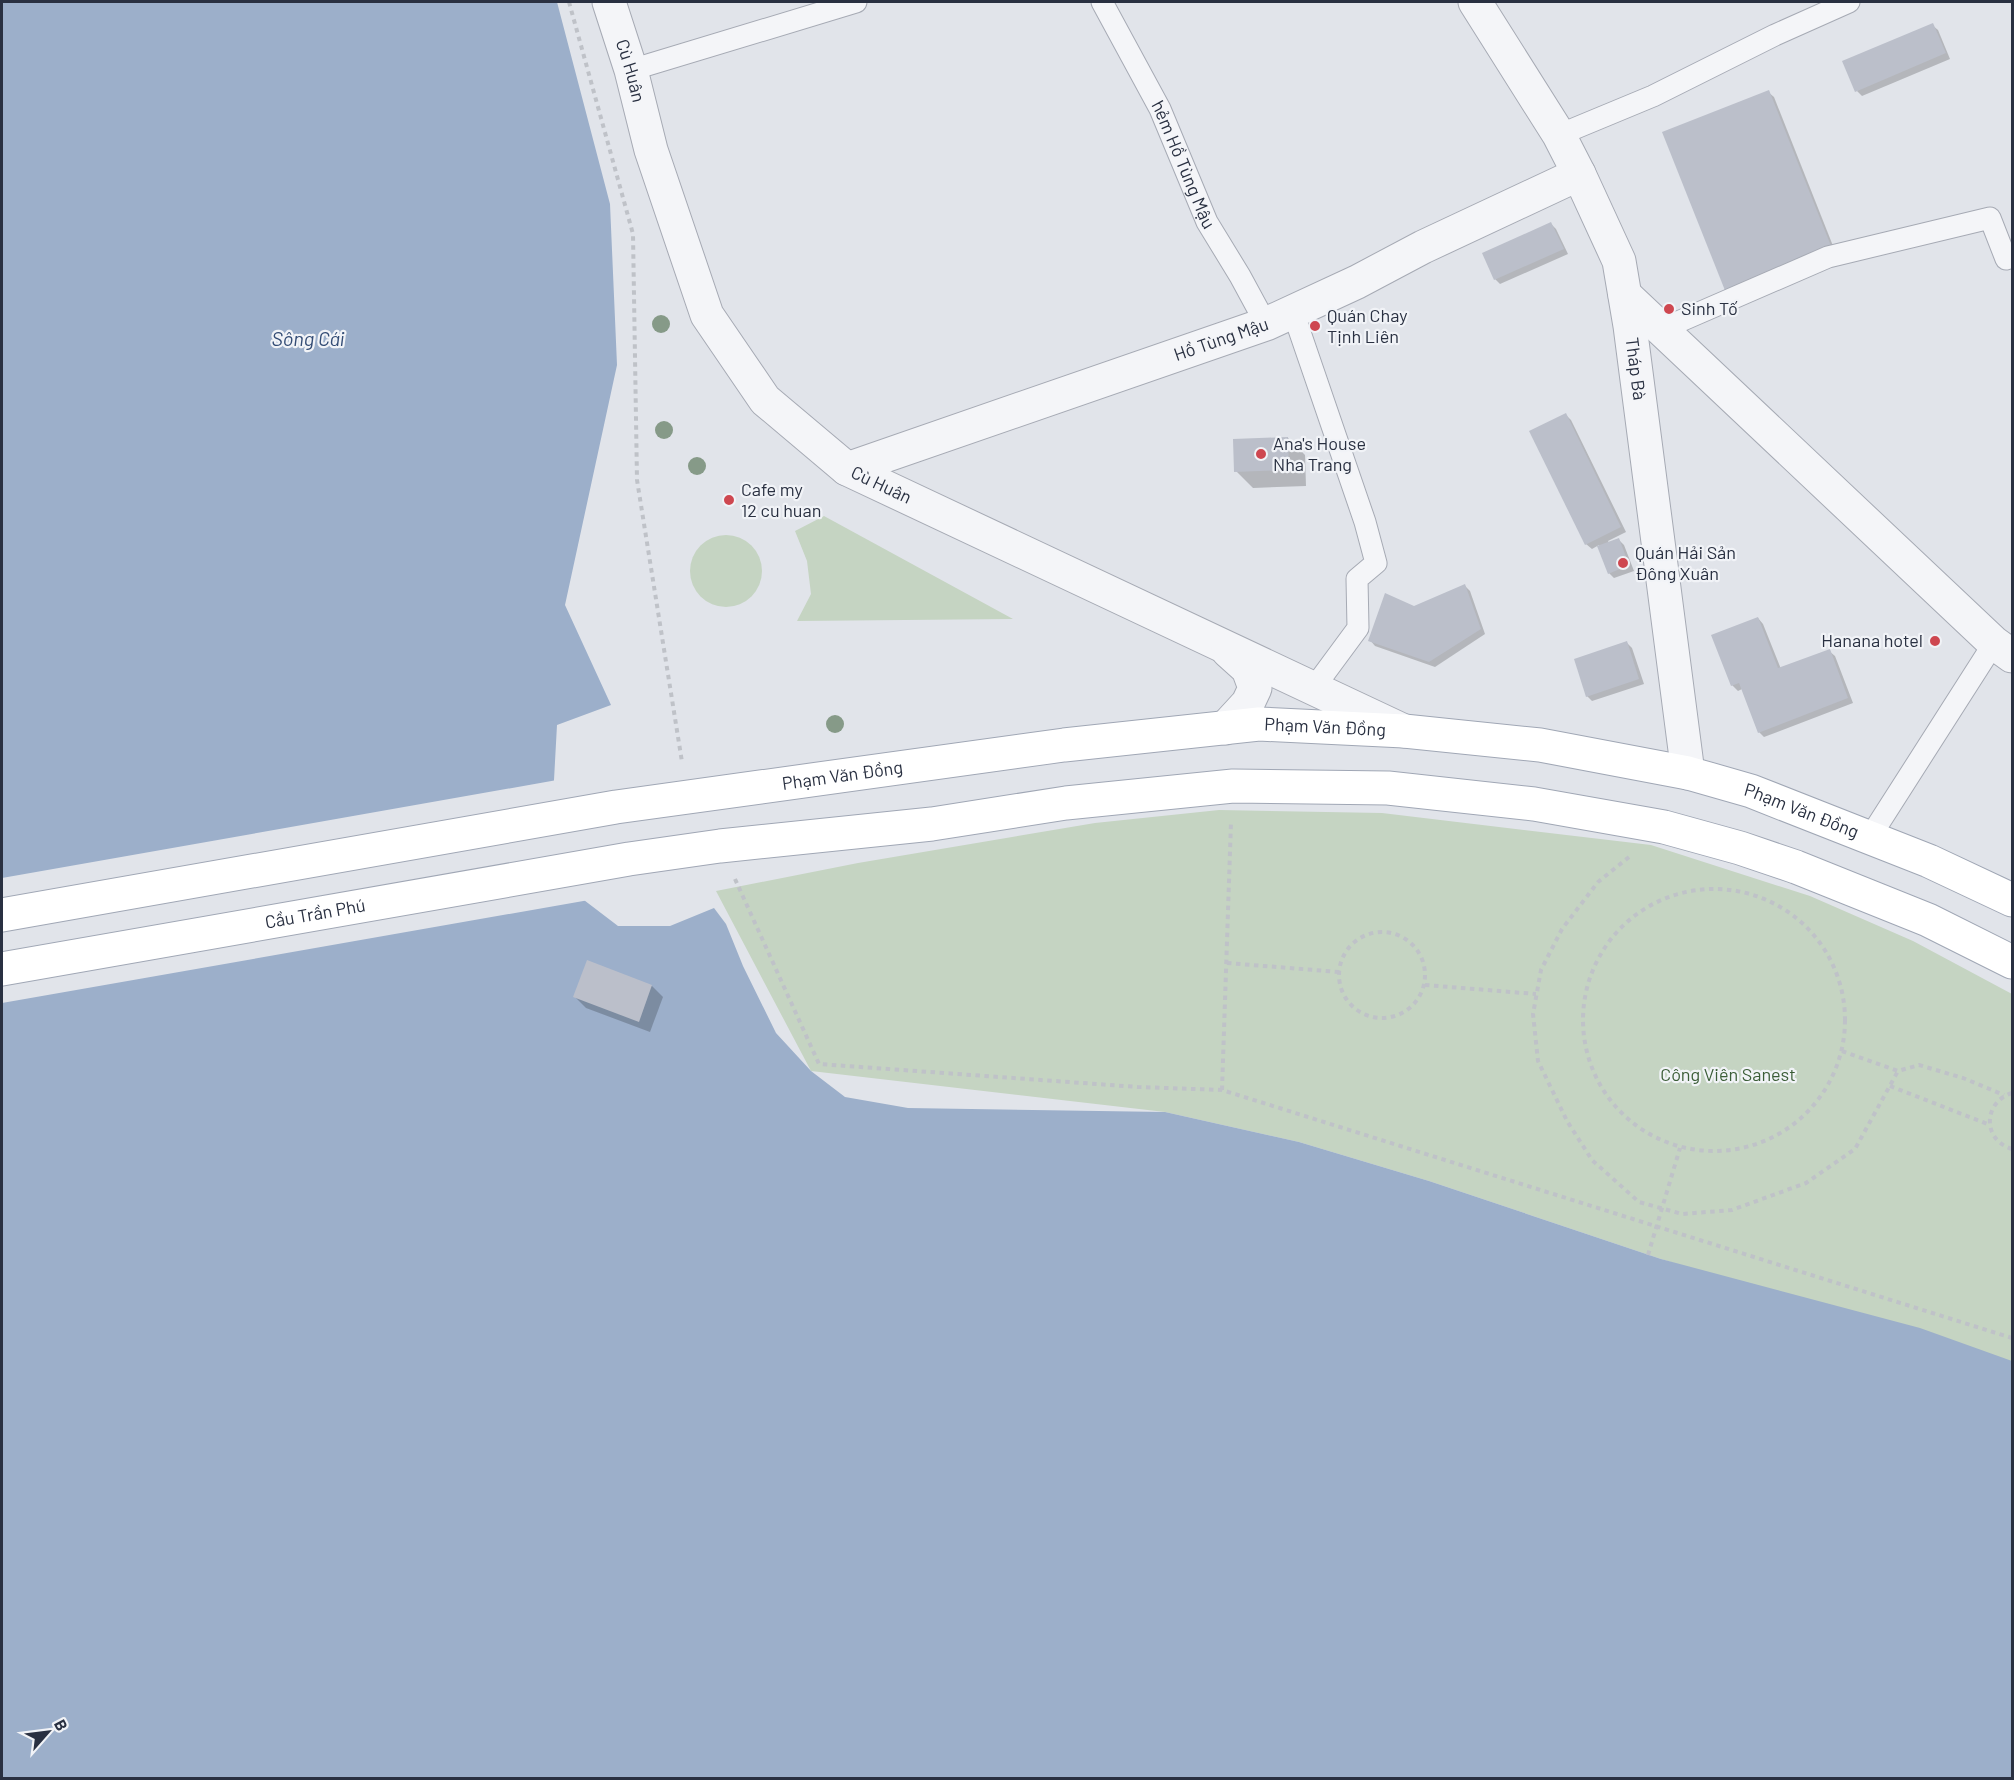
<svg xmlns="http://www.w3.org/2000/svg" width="2014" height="1780" font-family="Barlow,sans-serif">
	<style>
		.green { fill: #c5d4c2 }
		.water { fill: #9cafca }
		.pier { fill: #e1e4ea }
		.shadow { fill: #0003 }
		.building { fill: #bbbfca }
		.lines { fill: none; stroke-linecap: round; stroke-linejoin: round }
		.service-casing { stroke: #a6aab4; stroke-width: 23 }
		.minor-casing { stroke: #a6aab4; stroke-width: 35 }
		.primary-casing { stroke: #a0a7b5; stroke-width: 35 }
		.path { stroke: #bfc2c8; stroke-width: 4; stroke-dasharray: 4.5 4.5; stroke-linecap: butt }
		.service { stroke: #f4f5f8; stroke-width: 21 }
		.minor { stroke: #f4f5f8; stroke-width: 33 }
		.primary { stroke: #fff; stroke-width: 33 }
		.tree { fill: #869a88 }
		.poi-dot { fill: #ce4750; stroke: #f1f3f7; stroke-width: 2 }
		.labels { text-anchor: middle; stroke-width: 4.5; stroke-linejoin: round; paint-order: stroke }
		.street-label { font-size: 18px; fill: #293041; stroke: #f1f3f7 }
		.poi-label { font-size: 18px; fill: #293041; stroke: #f1f3f7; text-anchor: start }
		.park-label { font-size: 18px; fill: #3b5d37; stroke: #f1f3f7 }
		.water-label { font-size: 20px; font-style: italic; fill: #334c75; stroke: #f1f3f7 }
	</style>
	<rect width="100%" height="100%" fill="#e1e4ea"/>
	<!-- green -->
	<g class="green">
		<path d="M 824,516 L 1013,619 L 797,621 L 811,594 L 807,561 L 795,531 Z"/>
		<circle cx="726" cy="571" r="36"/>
		<path d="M 1219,810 L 1382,813 L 1651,845 L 1810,896 L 1913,941 L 2012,994 L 2012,1367 L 1661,1259 L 1429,1181 L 1299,1142 L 1165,1112 L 811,1071 L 716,891 L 858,863 L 1095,823 Z"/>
	</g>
	<!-- water -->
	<path class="water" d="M 2,2 L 557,2 L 610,204 L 617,365 L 565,605 L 611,705 L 557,725 L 551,835 L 580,897 L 618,926 L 670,926 L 714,908 L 726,924 L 743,966 L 776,1033 L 811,1071 L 845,1097 L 908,1108 L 1165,1112 L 1299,1142 L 1429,1181 L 1661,1259 L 1920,1328 L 2012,1361 L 2012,1778 L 2,1778 Z"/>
	<!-- pier -->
	<path class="pier" d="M 557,780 L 555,835 L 582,895 L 589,900 L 2,1003 L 2,878 Z"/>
	<!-- shadow -->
	<g class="shadow">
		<path d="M 1932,25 L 1938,30 L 1950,59 L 1862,96 L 1857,91 Z"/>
		<path d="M 1768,92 L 1774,97 L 1837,256 L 1733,297 Z"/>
		<path d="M 1551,224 L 1556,229 L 1568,254 L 1500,284 L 1495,279 Z"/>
		<path d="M 1566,415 L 1571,420 L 1626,532 L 1608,541 L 1609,543 L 1618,539 L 1624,545 L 1634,571 L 1614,578 L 1609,573 L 1599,545 L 1592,549 L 1586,544 Z"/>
		<path d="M 1288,438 L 1305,455 L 1306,486 L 1253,488 L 1236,471 Z"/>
		<path d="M 1465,586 L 1470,591 L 1485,634 L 1435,667 L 1375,646 L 1370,640 L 1414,608 Z"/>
		<path d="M 1758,618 L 1763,624 L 1781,669 L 1829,651 L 1835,656 L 1853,703 L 1764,737 L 1759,732 L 1742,689 L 1738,691 L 1732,685 Z"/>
		<path d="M 1627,643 L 1632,648 L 1644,684 L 1592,701 L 1587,696 Z"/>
		<path d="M 652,986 L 663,997 L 650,1032 L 586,1008 L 575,997 Z"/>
	</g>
	<!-- building -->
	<g class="building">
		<path d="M 1933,23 L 1946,53 L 1855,92 L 1842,61 Z"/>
		<path d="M 1769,90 L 1833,251 L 1726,293 L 1662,132 Z"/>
		<path d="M 1551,222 L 1564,249 L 1494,280 L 1482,253 Z"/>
		<path d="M 1566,413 L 1621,527 L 1585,545 L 1529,431 Z"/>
		<path d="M 1288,437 L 1289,470 L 1234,472 L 1233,439 Z"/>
		<path d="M 1619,538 L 1629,565 L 1608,574 L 1597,546 Z"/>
		<path d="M 1465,584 L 1481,629 L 1429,662 L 1368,641 L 1385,593 L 1414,606 Z"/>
		<path d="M 1758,617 L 1778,668 L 1830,649 L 1848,698 L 1758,733 L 1739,683 L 1731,686 L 1711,635 Z"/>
		<path d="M 1627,641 L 1639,679 L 1586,697 L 1574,659 Z"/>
		<path d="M 587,960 L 652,985 L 639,1022 L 573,997 Z"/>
	</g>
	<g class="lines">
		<!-- service casing -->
		<g class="service-casing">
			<g id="service">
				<path id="s1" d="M 1102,2 L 1160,109 L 1207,222 L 1240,276 L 1266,324"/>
				<path d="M 631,70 L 856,2"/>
				<path d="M 1559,135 L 1653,96 L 1775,35 L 1849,2"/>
				<path d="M 1293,312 L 1365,522 L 1376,563 L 1357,579 L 1358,628 L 1313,689"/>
				<path d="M 1662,329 L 1828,257 L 1990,218 L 2006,259 L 2012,257"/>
				<path d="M 1870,837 L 1994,643"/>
			</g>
		</g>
		<!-- minor casing -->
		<g class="minor-casing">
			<g id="minor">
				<path id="s2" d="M 609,2 L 631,70 L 651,150 L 707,315 L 765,400 L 847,469 L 1404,731"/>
				<path id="s3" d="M 1475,2 L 1559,135 L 1579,174 L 1619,261 L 1630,326 L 1688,773"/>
				<path d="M 1625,295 L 1994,643 L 2012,656"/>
				<path id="s4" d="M 847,469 L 1266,324 L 1357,282 L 1423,247 L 1579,174"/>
				<path d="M 1225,728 L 1248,703 L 1255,688 L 1248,669 L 1228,651"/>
			</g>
		</g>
		<!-- primary casing -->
		<g class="primary-casing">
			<g id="primary">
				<path id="s5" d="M 2,915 L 616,807 L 1064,745 L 1259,724 L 1404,731 L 1540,745 L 1688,773 L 1751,791 L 1929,861 L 2012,900"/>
				<path id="s6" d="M 2,969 L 629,859 L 720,846 L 932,824 L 1066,803 L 1233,786 L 1388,788 L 1534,804 L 1664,827 L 1740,848 L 1796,867 L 1928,920 L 2012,962"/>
			</g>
		</g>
		<!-- path -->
		<g class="path">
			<path d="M 569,2 L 633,234 L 637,480 L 682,762"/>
			<path d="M 1629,857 L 1598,882 L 1562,929 L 1541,970 L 1533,1014 L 1538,1061 L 1567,1121 L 1592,1160 L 1639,1202 L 1682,1214 L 1732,1210 L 1806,1183 L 1855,1149 L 1898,1071"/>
			<path d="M 735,879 L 819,1064 L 1138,1087 L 1222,1090 L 2012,1338"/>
			<circle cx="1714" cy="1020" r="131"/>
			<circle cx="1382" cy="975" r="43"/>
			<path d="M 1227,963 L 1339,972"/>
			<path d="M 1425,985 L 1536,994"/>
			<path d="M 1842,1051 L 1898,1071 L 1919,1065 L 1963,1078 L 2004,1095"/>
			<path d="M 1890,1086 L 1990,1125"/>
			<path d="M 1222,1090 L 1231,822"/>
			<path d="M 2012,1093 C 1983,1102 1982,1140 2012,1149"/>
			<path d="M 1648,1255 L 1680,1148"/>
		</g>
		<!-- service -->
		<use href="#service" class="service"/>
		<!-- minor -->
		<use href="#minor" class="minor"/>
		<!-- primary -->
		<use href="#primary" class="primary"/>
	</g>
	<!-- trees -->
	<g class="tree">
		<circle cx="661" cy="324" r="9"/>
		<circle cx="664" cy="430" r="9"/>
		<circle cx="697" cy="466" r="9"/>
		<circle cx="835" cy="724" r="9"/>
	</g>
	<!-- markers -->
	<g class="poi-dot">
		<circle cx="1669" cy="309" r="6"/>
		<circle cx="1315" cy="326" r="6"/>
		<circle cx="1261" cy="454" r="6"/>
		<circle cx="729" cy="500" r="6"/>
		<circle cx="1623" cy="563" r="6"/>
		<circle cx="1935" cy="641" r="6"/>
	</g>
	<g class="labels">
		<!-- street labels -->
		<g class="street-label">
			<text dy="6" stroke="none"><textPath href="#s2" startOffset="72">Cù Huân</textPath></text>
			<text dy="6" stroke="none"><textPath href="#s1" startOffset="182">hẻm Hồ Tùng Mậu</textPath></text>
			<text dy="6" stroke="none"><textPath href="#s4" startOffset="396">Hồ Tùng Mậu</textPath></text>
			<text dy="6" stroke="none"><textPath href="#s3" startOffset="406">Tháp Bà</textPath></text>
			<text dy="6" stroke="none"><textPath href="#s2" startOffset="576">Cù Huân</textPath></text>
			<text dy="6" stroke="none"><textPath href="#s5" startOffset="1338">Phạm Văn Đồng</textPath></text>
			<text dy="6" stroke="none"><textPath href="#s5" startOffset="852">Phạm Văn Đồng</textPath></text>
			<text dy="6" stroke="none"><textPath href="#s5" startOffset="1824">Phạm Văn Đồng</textPath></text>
			<text dy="6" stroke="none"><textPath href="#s6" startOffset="318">Cầu Trần Phú</textPath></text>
		</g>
		<!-- poi labels -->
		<g class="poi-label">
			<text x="1681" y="315">Sinh Tố</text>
			<text x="1327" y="322">Quán Chay<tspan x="1327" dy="21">Tịnh Liên</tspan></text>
			<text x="1273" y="450">Ana's House<tspan x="1273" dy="21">Nha Trang</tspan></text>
			<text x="741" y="496">Cafe my<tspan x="741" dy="21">12 cu huan</tspan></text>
			<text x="1635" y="559">Quán Hải Sản<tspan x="1635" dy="21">Đông Xuân</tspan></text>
			<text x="1923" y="647" text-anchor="end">Hanana hotel</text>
		</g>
		<!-- park labels -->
		<g class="park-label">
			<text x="1728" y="1081">Công Viên Sanest</text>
		</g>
		<!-- water labels -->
		<g class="water-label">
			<text x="308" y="346">Sông Cái</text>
		</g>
	</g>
	<!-- border -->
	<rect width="2014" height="1780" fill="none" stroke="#293041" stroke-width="6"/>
	<!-- north arrow -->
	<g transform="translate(48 1732) rotate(62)" stroke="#f1f3f7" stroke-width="4.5" paint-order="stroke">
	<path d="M0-4.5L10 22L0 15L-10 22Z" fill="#293041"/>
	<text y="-9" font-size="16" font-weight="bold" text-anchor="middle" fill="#293041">B</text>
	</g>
</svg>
